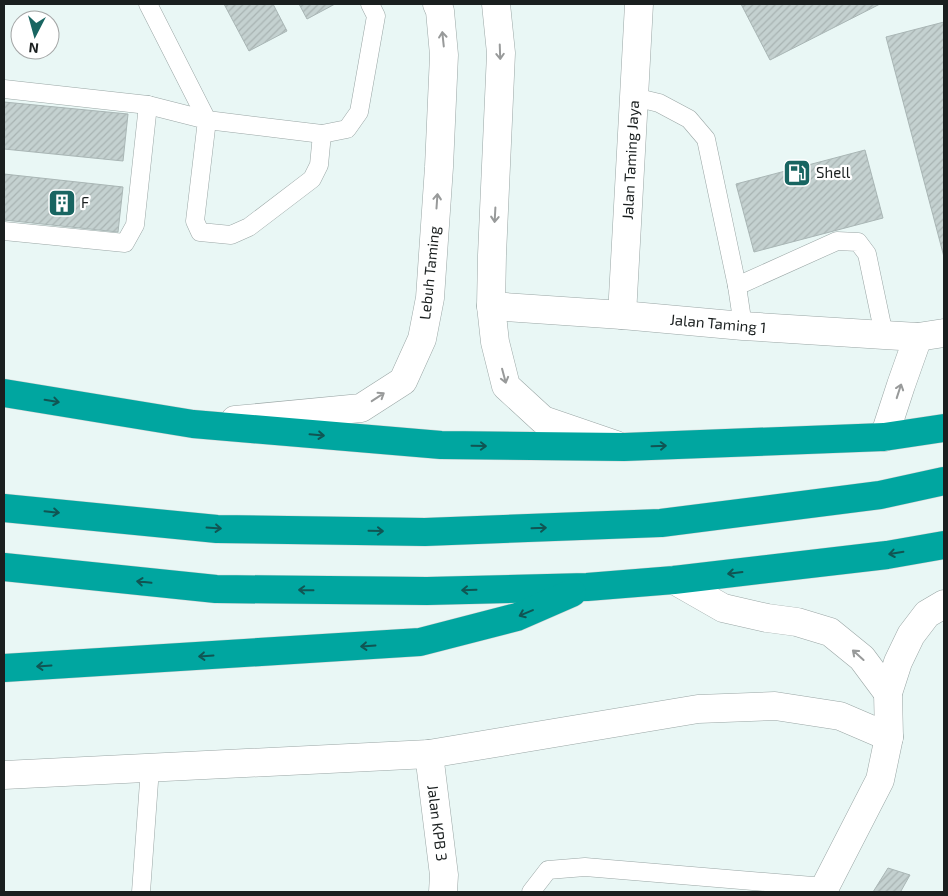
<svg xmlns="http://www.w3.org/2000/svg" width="948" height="896" font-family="'Exo 2',sans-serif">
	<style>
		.building { fill: url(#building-hatch); stroke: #a9b6b5 }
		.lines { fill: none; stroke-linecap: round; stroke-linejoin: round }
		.lane-casing { stroke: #9aa6a5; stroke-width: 19 }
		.street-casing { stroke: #9aa6a5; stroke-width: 29 }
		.highway-casing { stroke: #d1d2d2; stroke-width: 29 }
		.lane { stroke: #fff; stroke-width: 18 }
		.street { stroke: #fff; stroke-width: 28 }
		.highway { stroke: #00a6a0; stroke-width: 28 }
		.oneway { stroke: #989a9a }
		.oneway2 { stroke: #105553 }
		.labels { text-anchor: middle; stroke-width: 4.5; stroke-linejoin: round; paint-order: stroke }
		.street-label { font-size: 15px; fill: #1a1f1f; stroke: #fff }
		.poi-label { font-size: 15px; fill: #1a1f1f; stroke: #fff; text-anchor: start }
	</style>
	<defs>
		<pattern id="building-hatch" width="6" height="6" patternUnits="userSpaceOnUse" patternTransform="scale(1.25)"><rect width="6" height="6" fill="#c4d1d0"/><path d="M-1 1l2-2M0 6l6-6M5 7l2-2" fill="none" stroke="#a8b3b2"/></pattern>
	</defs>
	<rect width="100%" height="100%" fill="#e9f7f5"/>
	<!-- building -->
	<g class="building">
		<path d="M 224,4 L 273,4 L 287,31 L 249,51 Z"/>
		<path d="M 299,4 L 335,4 L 307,19 Z"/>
		<path d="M 741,4 L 880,4 L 770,60 Z"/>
		<path d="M 944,22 L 944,257 L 886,37 Z"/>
		<path d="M 4,102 L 128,114 L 123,161 L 4,149 Z"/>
		<path d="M 865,150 L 883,218 L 754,252 L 736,184 Z"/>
		<path d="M 4,174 L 123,187 L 118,232 L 4,220 Z"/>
		<path d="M 888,868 L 910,875 L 901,891 L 903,892 L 873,892 Z"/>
	</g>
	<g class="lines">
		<!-- lane casing -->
		<g class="lane-casing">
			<g id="lane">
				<path d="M 148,4 L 207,120 L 322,134 L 347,129 L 359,112 L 376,16 L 370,4"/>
				<path d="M 4,89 L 148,105 L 207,120 L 195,221 L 200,232 L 231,235 L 249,227 L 312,179 L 319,165 L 322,134"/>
				<path d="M 634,97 L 659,103 L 689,119 L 706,139 L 737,286 L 743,326"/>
				<path d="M 4,231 L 125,243 L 135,225 L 148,105"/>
				<path d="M 737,286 L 837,241 L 858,242 L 867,254 L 884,335"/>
				<path d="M 141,892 L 150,768"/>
				<path d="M 531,892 L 548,870 L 585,867 L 825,887"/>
			</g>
		</g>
		<!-- street casing -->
		<g class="street-casing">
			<g id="street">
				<path d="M 496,4 L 501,53 L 492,255 L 491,306 L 495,342 L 506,386 L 543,420 L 616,445"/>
				<path d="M 491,306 L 622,315 L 743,326 L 884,335 L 918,337 L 944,333"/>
				<path d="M 622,315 L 634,97 L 639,4"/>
				<path d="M 235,420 L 361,408 L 403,381 L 422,339 L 430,298 L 439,167 L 444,55 L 440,11 L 437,4"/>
				<path d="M 884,437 L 901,385 L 918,337"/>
				<path d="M 674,580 L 723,608 L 767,618 L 797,622 L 830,632 L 862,658 L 888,693"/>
				<path d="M 429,754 L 444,875 L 443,892"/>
				<path d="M 4,775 L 429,754 L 698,709 L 775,706 L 840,716 L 889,737"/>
				<path d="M 824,892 L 825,887 L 880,780 L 889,737 L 888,693 L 898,662 L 911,635 L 927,614 L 944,604"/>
			</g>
		</g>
		<!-- highway casing -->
		<g class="highway-casing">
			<g id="highway">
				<path d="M 4,393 L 193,424 L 441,445 L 624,447 L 884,437 L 944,428"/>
				<path d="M 4,508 L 217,529 L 425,532 L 661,523 L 880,495 L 944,481"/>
				<path d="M 4,567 L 216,589 L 427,591 L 587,587 L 674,580 L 887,555 L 944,545"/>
				<path d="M 4,668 L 420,642 L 517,617 L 572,593"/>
			</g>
		</g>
		<!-- lane -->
		<use href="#lane" class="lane"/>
		<!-- street -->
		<use href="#street" class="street"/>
		<!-- highway -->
		<use href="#highway" class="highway"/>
	</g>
	<!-- one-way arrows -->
	<defs><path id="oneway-shaft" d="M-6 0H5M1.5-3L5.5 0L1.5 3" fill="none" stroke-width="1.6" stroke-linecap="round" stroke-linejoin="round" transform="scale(1.25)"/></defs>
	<g class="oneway">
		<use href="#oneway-shaft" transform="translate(443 39) rotate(-96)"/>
		<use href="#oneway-shaft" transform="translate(500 52) rotate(88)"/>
		<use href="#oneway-shaft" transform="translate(437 201) rotate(-86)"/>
		<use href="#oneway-shaft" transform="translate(495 215) rotate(93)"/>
		<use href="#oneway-shaft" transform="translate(504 376) rotate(75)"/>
		<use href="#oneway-shaft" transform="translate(899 391) rotate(-72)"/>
		<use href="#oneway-shaft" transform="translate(378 397) rotate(-33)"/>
		<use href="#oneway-shaft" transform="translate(858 655) rotate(-138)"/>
	</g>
	<g class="oneway2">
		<use href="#oneway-shaft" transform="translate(52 401) rotate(9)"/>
		<use href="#oneway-shaft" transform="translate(317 435) rotate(5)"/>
		<use href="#oneway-shaft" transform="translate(479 446) rotate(1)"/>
		<use href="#oneway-shaft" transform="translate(659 446) rotate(-2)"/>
		<use href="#oneway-shaft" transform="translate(52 512) rotate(6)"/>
		<use href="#oneway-shaft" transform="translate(214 528) rotate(4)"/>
		<use href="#oneway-shaft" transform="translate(539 528) rotate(-2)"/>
		<use href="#oneway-shaft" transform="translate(376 531) rotate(1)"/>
		<use href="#oneway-shaft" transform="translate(896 553) rotate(171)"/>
		<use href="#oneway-shaft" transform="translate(735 573) rotate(173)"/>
		<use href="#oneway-shaft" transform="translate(144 582) rotate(-174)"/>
		<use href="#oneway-shaft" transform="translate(306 590) rotate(-179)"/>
		<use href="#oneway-shaft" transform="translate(469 590) rotate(178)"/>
		<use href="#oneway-shaft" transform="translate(526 613) rotate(157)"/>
		<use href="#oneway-shaft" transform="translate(368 646) rotate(176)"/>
		<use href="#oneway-shaft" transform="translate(206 656) rotate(176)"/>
		<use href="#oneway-shaft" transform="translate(44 666) rotate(176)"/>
	</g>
	<!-- icons -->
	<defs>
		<g id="fuel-square" transform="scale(1.4375)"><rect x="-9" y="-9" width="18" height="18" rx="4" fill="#186561" stroke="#fff"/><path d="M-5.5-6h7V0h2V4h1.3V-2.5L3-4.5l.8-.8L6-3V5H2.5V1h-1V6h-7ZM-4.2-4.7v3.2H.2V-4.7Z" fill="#fff"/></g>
		<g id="building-square" transform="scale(1.4375)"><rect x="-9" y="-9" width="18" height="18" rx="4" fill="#186561" stroke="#fff"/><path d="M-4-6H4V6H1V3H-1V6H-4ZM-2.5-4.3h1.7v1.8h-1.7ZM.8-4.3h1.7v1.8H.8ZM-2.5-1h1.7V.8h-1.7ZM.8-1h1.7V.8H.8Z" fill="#fff"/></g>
	</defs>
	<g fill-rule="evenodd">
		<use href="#fuel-square" x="797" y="173"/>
		<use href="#building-square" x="62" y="203"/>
	</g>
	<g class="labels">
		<!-- street labels -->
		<g class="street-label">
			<text transform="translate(631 160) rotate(-87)" y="5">Jalan Taming Jaya</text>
			<text transform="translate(430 273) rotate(-84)" y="5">Lebuh Taming</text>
			<text transform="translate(718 324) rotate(5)" y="5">Jalan Taming 1</text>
			<text transform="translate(437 823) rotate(83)" y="5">Jalan KPB 3</text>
		</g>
		<!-- poi labels -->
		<g class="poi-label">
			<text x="816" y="178">Shell</text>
			<text x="81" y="208">F</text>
		</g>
	</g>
	<!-- border -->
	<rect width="948" height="896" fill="none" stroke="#1a1f1f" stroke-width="10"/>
	<!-- north arrow -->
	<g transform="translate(35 35) rotate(186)"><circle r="24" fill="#ffffff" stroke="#a3a5a5"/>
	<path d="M0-4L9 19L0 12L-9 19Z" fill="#186561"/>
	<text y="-8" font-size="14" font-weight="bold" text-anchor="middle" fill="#1a1f1f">N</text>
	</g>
</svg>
